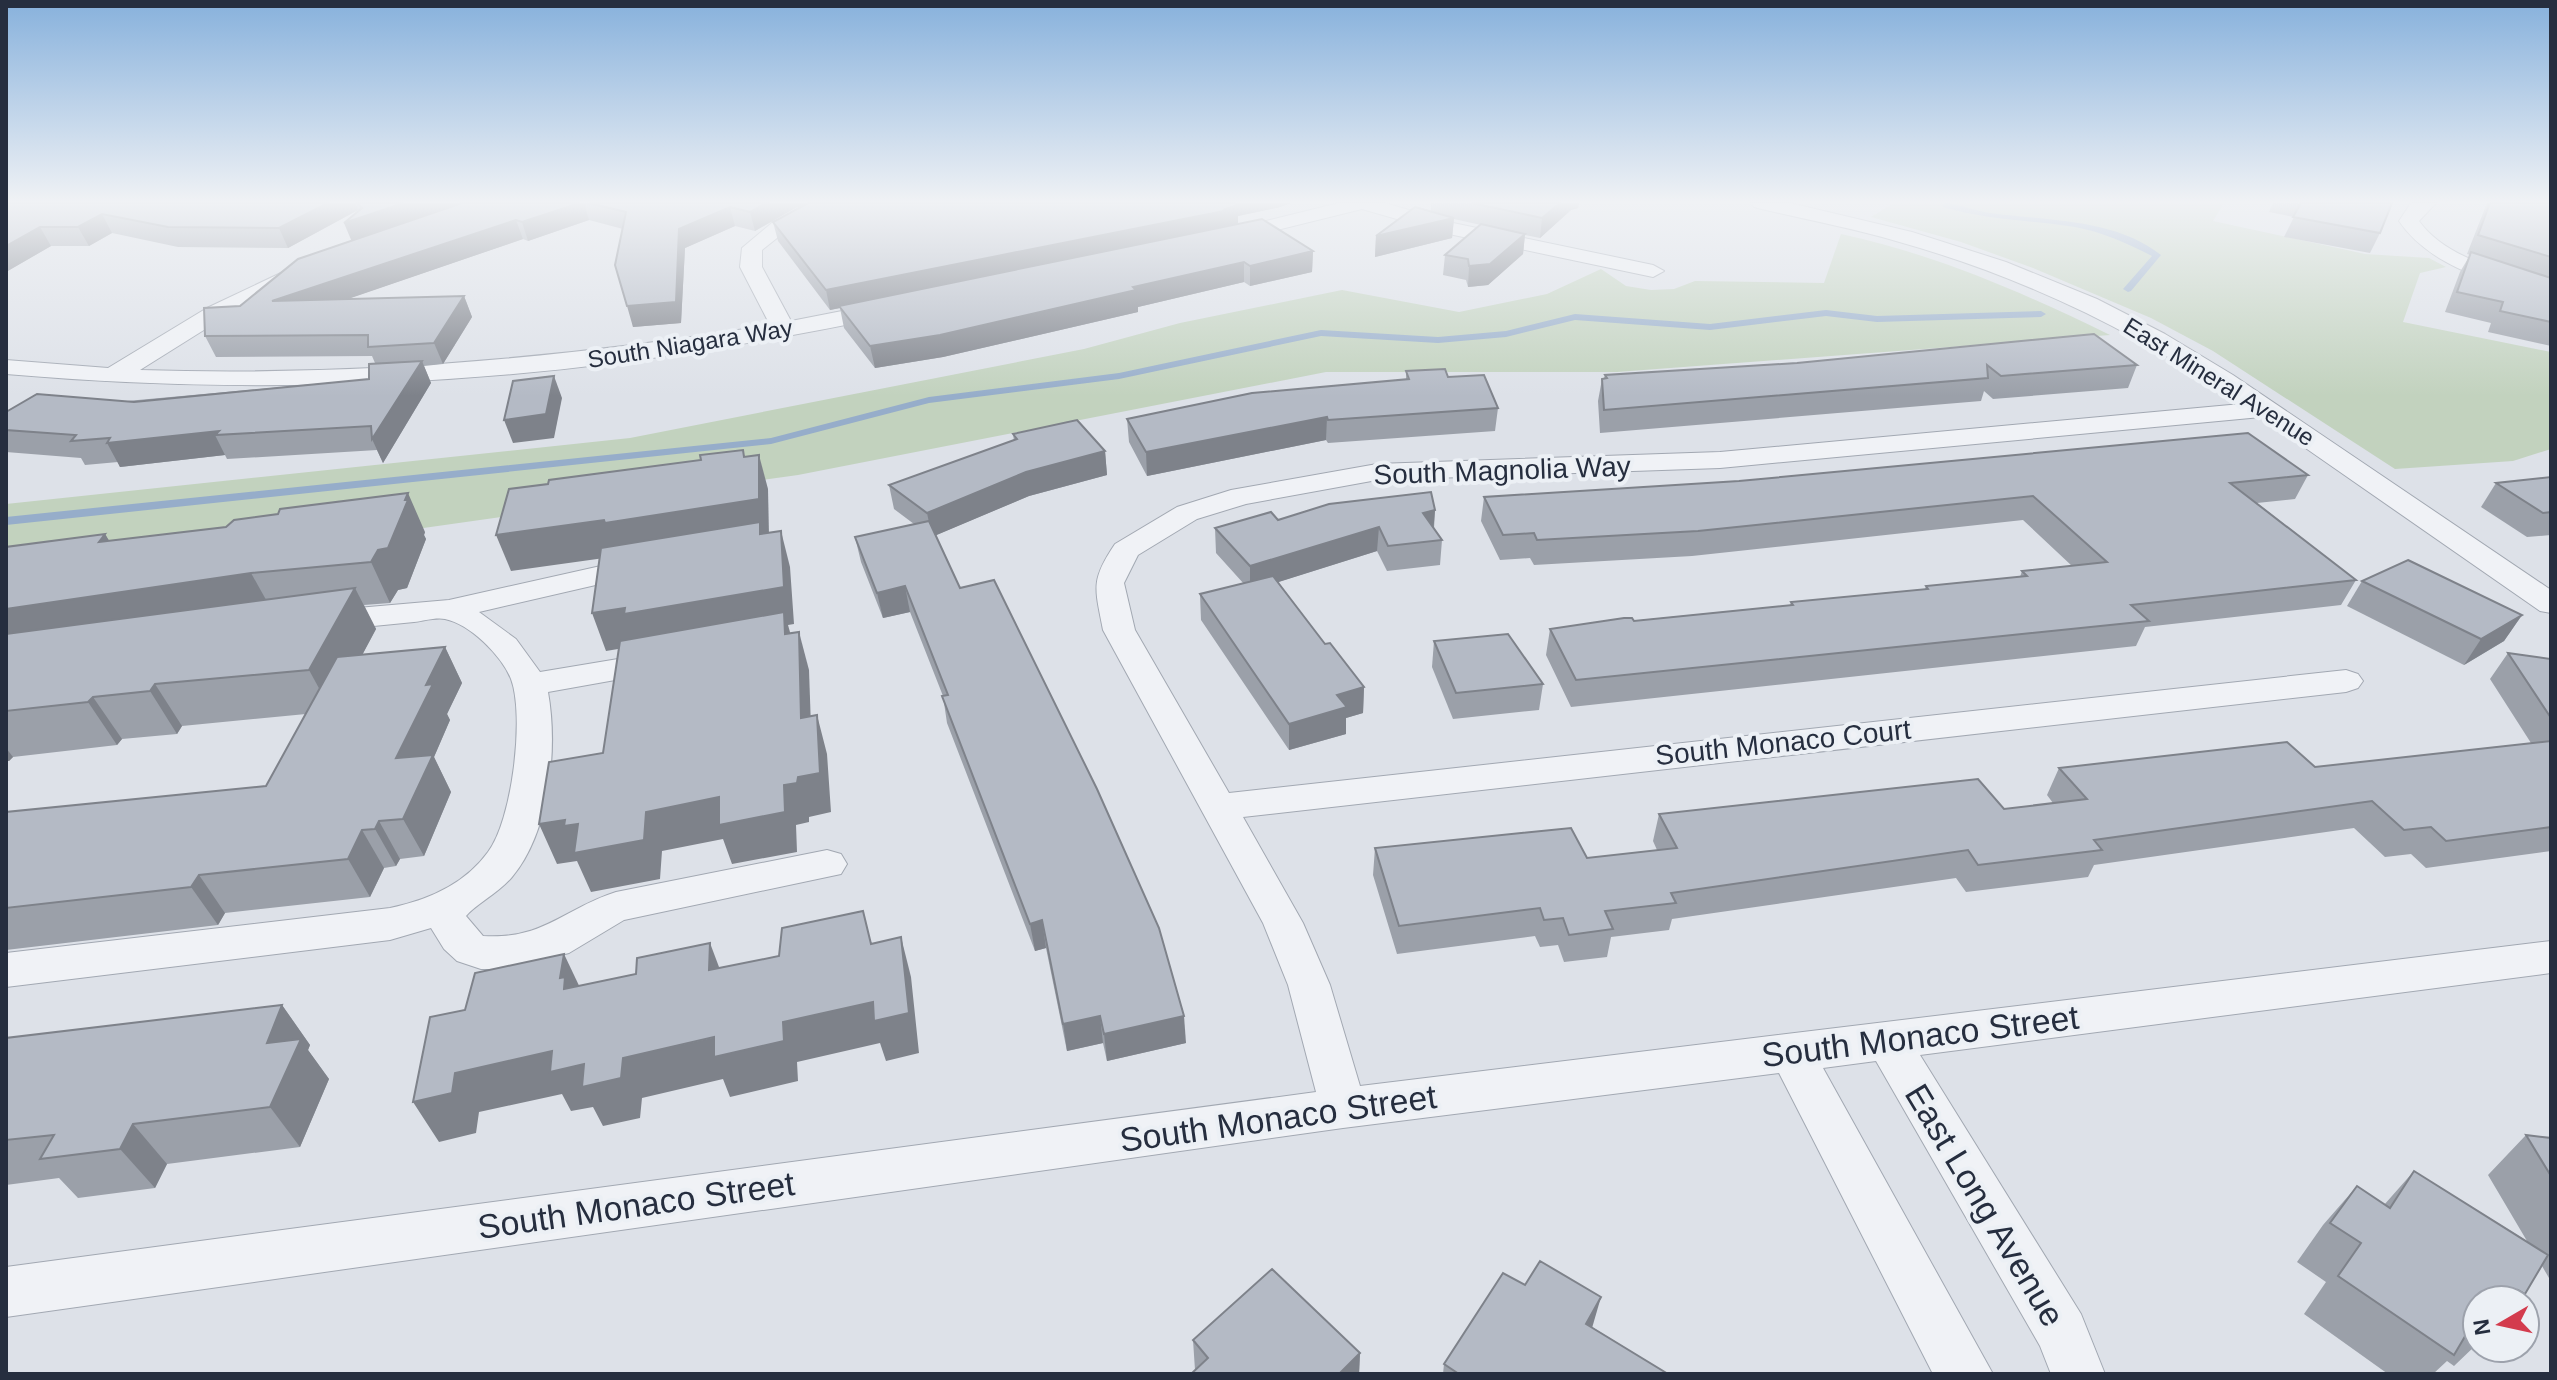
<svg xmlns="http://www.w3.org/2000/svg" width="2557" height="1380" font-family="Arial,sans-serif">
	<style>
		.green { fill: #c2d2be }
		.lines { fill: none; stroke-linecap: round; stroke-linejoin: round }
		.stream { fill: #96adca; fill-rule: evenodd }
		.minor-casing { stroke: #a2a8b2; stroke-width: 2 }
		.minor { fill: #f0f2f6; fill-rule: evenodd }
		.wall { fill: #9ba0a9 }
		.shaded-wall { fill: #7e828a }
		.building { fill: #b4bac5; stroke: #7e828a; stroke-width: 2 }
		.labels { text-anchor: middle; stroke-width: 8; stroke-linejoin: round; paint-order: stroke }
		.far-street-label { font-size: 24px; fill: #262e3f; stroke: #ecf0f5 }
		.street-label { font-size: 28px; fill: #262e3f; stroke: #ecf0f5 }
		.near-street-label { font-size: 34px; fill: #262e3f; stroke: #ecf0f5 }
	</style>
	<rect width="100%" height="100%" fill="#dde1e8"/>
	<!-- green -->
	<g class="green">
		<path d="M 1894,203 L 2224,203 L 2213,221 L 2365,254 L 2429,258 L 2446,267 L 2420,273 L 2403,322 L 2551,352 L 2551,449 L 2513,461 L 2395,469 L 2213,351 L 2151,318 L 2033,268 L 1961,242 L 1871,217 Z"/>
		<path d="M 1841,234 C 1935,254 2024,293 2110,335 L 1617,372 L 1326,372 L 798,475 L 6,587 L 6,504 L 630,438 L 1084,349 L 1180,323 L 1342,290 L 1459,312 L 1547,294 L 1601,269 L 1626,286 L 1651,290 L 1674,289 L 1695,281 L 1824,283 Z"/>
	</g>
	<g class="lines">
		<!-- stream -->
		<g class="stream">
			<path d="M 1944,203 C 1956,203 1974,211 1990,213 C 2046,221 2114,218 2161,255 L 2131,291 L 2128,292 L 2123,289 L 2152,256 C 2127,243 2102,232 2075,227 C 2030,220 1986,220 1943,207 Z"/>
			<path d="M 1826,310 L 1877,316 L 2041,311 L 2046,314 L 2041,317 L 1877,322 L 1826,316 L 1710,330 L 1575,320 L 1506,337 L 1438,343 L 1321,336 L 1119,379 L 929,403 L 771,444 L 6,525 L 6,517 L 771,438 L 929,397 L 1119,373 L 1321,330 L 1438,337 L 1506,331 L 1575,314 L 1710,324 Z"/>
		</g>
		<!-- minor casing -->
		<g class="minor-casing">
			<g id="minor">
				<path d="M 813,203 L 839,203 L 787,230 L 762,250 L 762,267 L 791,321 L 888,302 L 896,304 L 899,309 L 896,314 C 837,328 777,338 718,348 C 481,387 245,395 6,374 L 6,360 L 108,368 L 207,308 L 304,262 L 315,268 L 312,273 L 223,318 L 140,370 C 352,377 560,359 770,325 L 740,267 L 742,248 L 773,222 Z"/>
				<path d="M 1339,203 L 1385,203 L 1453,223 L 1653,265 L 1664,271 L 1653,277 L 1449,234 L 1362,209 L 1229,242 L 1219,236 L 1222,232 Z"/>
				<path d="M 1751,203 L 1790,203 L 1912,232 L 2006,262 L 2097,299 L 2165,334 L 2233,375 L 2551,590 L 2551,613 L 2540,611 L 2261,417 L 1720,468 L 1377,480 L 1246,504 L 1197,519 L 1138,555 L 1124,583 L 1135,630 L 1229,793 L 2346,670 L 2358,674 L 2363,681 L 2358,688 L 2346,692 L 1243,817 L 1303,923 L 1330,985 L 1360,1086 L 2551,941 L 2551,973 L 1920,1055 L 2081,1314 L 2105,1374 L 2051,1374 L 2040,1346 L 1876,1061 L 1823,1068 L 1993,1374 L 1933,1374 L 1779,1073 L 1343,1128 L 6,1317 L 6,1267 L 1316,1092 L 1288,985 L 1263,923 L 1103,630 C 1095,588 1090,581 1115,544 L 1177,507 L 1231,490 L 1377,464 L 1720,452 L 2241,404 C 2135,330 2021,276 1896,241 C 1849,227 1801,219 1754,207 Z"/>
				<path d="M 2436,203 L 2419,221 C 2447,260 2507,272 2551,284 L 2551,298 C 2497,284 2432,269 2399,221 L 2411,203 Z"/>
				<path d="M 641,557 L 652,560 L 656,566 L 652,572 L 479,612 L 516,639 L 540,672 L 660,652 L 672,655 L 677,662 L 672,669 L 660,672 L 548,692 C 558,748 550,832 512,877 C 499,893 476,904 466,916 L 483,936 C 544,940 565,908 616,892 L 827,850 L 841,854 L 847,864 L 841,874 L 624,920 L 569,953 L 505,969 L 481,969 L 457,961 L 444,949 L 431,928 L 390,940 L 6,987 L 6,953 L 390,908 C 428,900 465,884 488,852 C 512,821 525,716 511,679 C 502,656 470,624 445,619 C 436,617 423,621 414,622 C 384,625 353,628 323,631 L 312,628 L 307,621 L 312,614 L 323,611 L 449,600 Z"/>
			</g>
		</g>
		<!-- minor -->
		<use href="#minor" class="minor"/>
	</g>
	<!-- wall -->
	<g class="wall">
		<path d="M 6,203 L 1291,203 L 1280,207 L 1238,216 L 1238,223 L 1313,251 L 1312,272 L 1250,286 L 1244,282 L 1138,307 L 1138,312 L 943,357 L 875,368 L 844,328 L 840,308 L 830,310 L 778,241 L 773,222 L 803,206 L 797,207 L 755,231 L 735,226 L 685,248 L 681,323 L 633,327 L 623,229 L 589,220 L 528,241 L 523,239 L 347,299 L 464,296 L 472,317 L 443,364 L 424,366 L 431,383 L 383,463 L 377,450 L 227,459 L 225,455 L 120,467 L 118,462 L 85,465 L 81,458 L 6,452 L 6,412 L 369,379 L 375,363 L 372,356 L 216,357 L 205,336 L 240,306 L 351,241 L 359,211 L 358,210 L 288,248 L 178,247 L 112,233 L 89,246 L 51,246 L 6,272 Z"/>
		<path d="M 1431,203 L 1579,203 L 1578,208 L 1571,210 L 1540,238 L 1525,235 L 1523,254 L 1488,285 L 1468,287 L 1466,280 L 1443,275 L 1445,255 L 1481,225 L 1454,219 L 1452,238 L 1375,257 L 1376,236 L 1431,211 Z"/>
		<path d="M 2273,203 L 2392,203 L 2380,233 L 2370,253 L 2284,237 L 2294,217 L 2269,212 Z"/>
		<path d="M 2487,203 L 2551,203 L 2551,346 L 2488,332 L 2491,323 L 2445,312 L 2460,272 L 2470,255 L 2467,254 Z"/>
		<path d="M 1797,363 L 2137,365 L 2128,388 L 1993,399 L 1984,391 L 1981,401 L 1600,433 L 1598,401 L 1602,379 L 1604,378 L 1605,375 Z"/>
		<path d="M 1406,371 L 1448,377 L 1498,408 L 1495,431 L 1328,443 L 1326,440 L 1147,476 L 1129,442 L 1127,419 L 1406,380 Z"/>
		<path d="M 1013,434 L 1105,451 L 1107,475 L 1029,496 L 936,535 L 960,588 L 1186,1043 L 1107,1061 L 1103,1043 L 1067,1051 L 1046,948 L 1035,951 L 947,723 L 943,696 L 910,612 L 883,618 L 861,562 L 855,537 L 914,524 L 894,509 L 889,485 L 1014,441 Z"/>
		<path d="M 2308,475 L 2295,499 L 2257,503 L 2356,580 L 2341,605 L 2145,627 L 2136,646 L 1571,707 L 1546,655 L 1550,629 L 1790,605 L 1791,602 L 1925,589 L 1926,586 L 2020,577 L 2022,571 L 2072,566 L 2023,520 L 1692,556 L 1534,565 L 1530,558 L 1500,560 L 1481,521 L 1484,497 Z"/>
		<path d="M 2551,477 L 2551,535 L 2527,537 L 2481,507 L 2496,483 Z"/>
		<path d="M 1435,510 L 1434,529 L 1442,540 L 1440,565 L 1387,571 L 1377,551 L 1278,582 L 1325,644 L 1364,687 L 1363,713 L 1346,718 L 1346,734 L 1289,750 L 1201,620 L 1200,594 L 1244,584 L 1216,553 L 1215,528 L 1278,520 Z"/>
		<path d="M 425,532 L 424,535 L 426,539 L 407,588 L 398,590 L 390,603 L 364,605 L 376,629 L 362,655 L 445,647 L 462,683 L 447,714 L 450,720 L 434,757 L 451,792 L 424,856 L 400,859 L 396,866 L 384,868 L 370,897 L 225,913 L 218,925 L 6,950 L 6,812 L 266,786 L 306,714 L 182,726 L 177,734 L 122,739 L 117,745 L 13,757 L 9,761 L 6,761 L 6,547 L 105,534 L 109,541 Z"/>
		<path d="M 2362,581 L 2522,615 L 2504,641 L 2464,665 L 2347,606 Z"/>
		<path d="M 1434,641 L 1543,684 L 1539,710 L 1453,719 L 1432,667 Z"/>
		<path d="M 2508,653 L 2551,659 L 2551,851 L 2426,868 L 2411,854 L 2385,857 L 2354,828 L 2094,865 L 2088,877 L 1966,892 L 1956,878 L 1672,919 L 1669,930 L 1611,937 L 1607,957 L 1564,962 L 1558,945 L 1540,947 L 1535,936 L 1397,954 L 1373,875 L 1375,848 L 1587,858 L 1657,850 L 1653,841 L 1659,814 L 2004,809 L 2053,803 L 2047,795 L 2059,768 L 2315,767 L 2531,743 L 2490,679 Z"/>
		<path d="M 282,1005 L 310,1045 L 308,1050 L 329,1079 L 300,1147 L 167,1164 L 155,1188 L 78,1198 L 59,1178 L 6,1185 L 6,1038 Z"/>
		<path d="M 2526,1135 L 2551,1138 L 2551,1279 L 2549,1278 L 2542,1266 L 2525,1294 L 2519,1300 L 2477,1300 L 2477,1344 L 2454,1366 L 2447,1361 L 2433,1374 L 2388,1374 L 2304,1314 L 2326,1282 L 2297,1262 L 2323,1225 L 2357,1186 L 2384,1205 L 2414,1171 L 2527,1241 L 2488,1175 Z"/>
		<path d="M 1592,1327 L 1668,1374 L 1443,1374 L 1444,1364 Z"/>
		<path d="M 1193,1340 L 1360,1353 L 1359,1374 L 1191,1374 L 1195,1370 Z"/>
	</g>
	<!-- shaded-wall -->
	<g class="shaded-wall">
		<path d="M 328,203 L 355,203 L 358,210 L 288,248 L 279,228 Z"/>
		<path d="M 404,203 L 466,203 L 352,242 L 344,223 Z"/>
		<path d="M 580,203 L 584,203 L 589,220 L 528,241 L 522,222 Z"/>
		<path d="M 766,203 L 821,203 L 797,207 L 755,231 L 750,212 Z"/>
		<path d="M 1229,203 L 1291,203 L 1280,207 L 1238,216 L 1238,223 L 1229,229 L 830,310 L 826,290 Z"/>
		<path d="M 1560,203 L 1579,203 L 1578,208 L 1571,210 L 1540,238 L 1542,218 Z"/>
		<path d="M 730,207 L 735,226 L 685,248 L 681,323 L 633,327 L 627,306 L 679,229 Z"/>
		<path d="M 102,214 L 112,233 L 89,246 L 78,227 Z"/>
		<path d="M 1454,218 L 1452,238 L 1375,257 L 1376,236 Z"/>
		<path d="M 516,220 L 523,239 L 281,322 L 272,301 Z"/>
		<path d="M 40,227 L 51,246 L 6,272 L 6,246 Z"/>
		<path d="M 1525,234 L 1523,254 L 1488,285 L 1468,287 L 1469,266 Z"/>
		<path d="M 1313,251 L 1312,272 L 1250,286 L 1250,266 Z"/>
		<path d="M 1244,262 L 1244,282 L 1138,307 L 1138,312 L 943,357 L 875,368 L 870,346 Z"/>
		<path d="M 464,296 L 472,317 L 443,364 L 434,343 Z"/>
		<path d="M 422,361 L 431,383 L 383,463 L 372,439 Z"/>
		<path d="M 554,376 L 562,398 L 554,438 L 513,443 L 504,420 Z"/>
		<path d="M 1327,417 L 1326,440 L 1147,476 L 1146,452 Z"/>
		<path d="M 219,431 L 215,435 L 225,455 L 120,467 L 107,443 Z"/>
		<path d="M 1105,451 L 1107,475 L 1029,496 L 932,537 L 927,513 L 1026,472 Z"/>
		<path d="M 759,455 L 768,489 L 769,535 L 511,571 L 496,535 Z"/>
		<path d="M 408,493 L 425,532 L 424,535 L 426,539 L 407,588 L 398,590 L 390,603 L 371,562 L 405,500 Z"/>
		<path d="M 1435,510 L 1433,534 L 1423,513 Z"/>
		<path d="M 1379,527 L 1377,551 L 1250,591 L 1250,566 Z"/>
		<path d="M 781,531 L 790,567 L 794,624 L 788,625 L 795,650 L 636,646 L 606,651 L 592,613 Z"/>
		<path d="M 105,534 L 129,573 L 99,542 Z"/>
		<path d="M 251,573 L 274,614 L 6,655 L 6,609 Z"/>
		<path d="M 905,586 L 910,612 L 883,618 L 877,593 Z"/>
		<path d="M 355,588 L 376,629 L 332,712 L 309,670 Z"/>
		<path d="M 2522,615 L 2504,641 L 2464,665 L 2481,639 Z"/>
		<path d="M 799,632 L 809,670 L 812,756 L 801,718 Z"/>
		<path d="M 445,647 L 462,683 L 447,714 L 450,720 L 434,757 L 451,792 L 424,856 L 403,819 L 396,758 L 426,685 Z"/>
		<path d="M 155,684 L 182,726 L 177,734 L 150,691 Z"/>
		<path d="M 1364,687 L 1363,713 L 1346,718 L 1346,734 L 1289,750 L 1289,724 L 1337,695 Z"/>
		<path d="M 93,697 L 122,739 L 117,745 L 88,702 Z"/>
		<path d="M 817,715 L 827,754 L 831,812 L 809,817 L 809,822 L 796,825 L 797,852 L 732,864 L 723,839 L 662,851 L 660,879 L 591,892 L 577,861 L 557,864 L 539,824 L 565,820 L 578,824 L 784,785 L 798,777 Z"/>
		<path d="M 6,748 L 13,757 L 9,761 L 6,761 Z"/>
		<path d="M 379,821 L 400,859 L 396,866 L 375,829 Z"/>
		<path d="M 362,830 L 384,868 L 370,897 L 348,859 Z"/>
		<path d="M 199,875 L 225,913 L 218,925 L 191,887 Z"/>
		<path d="M 1042,920 L 1046,948 L 1035,951 L 1030,924 Z"/>
		<path d="M 901,937 L 911,977 L 919,1053 L 886,1061 L 880,1043 L 797,1062 L 798,1081 L 730,1097 L 723,1079 L 642,1098 L 640,1118 L 603,1126 L 593,1107 L 571,1111 L 562,1094 L 479,1112 L 476,1133 L 439,1142 L 413,1102 L 455,1073 L 552,1051 L 584,1064 L 623,1058 L 783,1022 Z"/>
		<path d="M 710,943 L 725,983 L 709,970 Z"/>
		<path d="M 564,954 L 583,994 L 564,989 L 560,978 Z"/>
		<path d="M 282,1005 L 310,1045 L 308,1050 L 329,1079 L 300,1147 L 270,1107 L 267,1043 Z"/>
		<path d="M 1100,1016 L 1103,1043 L 1067,1051 L 1063,1024 Z"/>
		<path d="M 1184,1016 L 1186,1043 L 1107,1061 L 1104,1034 Z"/>
		<path d="M 133,1124 L 167,1164 L 155,1188 L 120,1149 Z"/>
		<path d="M 1601,1297 L 1590,1335 L 1586,1324 Z"/>
		<path d="M 1360,1353 L 1359,1374 L 1339,1374 Z"/>
	</g>
	<!-- building -->
	<g class="building">
		<path d="M 6,203 L 328,203 L 279,228 L 168,227 L 102,214 L 78,227 L 40,227 L 6,246 Z"/>
		<path d="M 358,203 L 404,203 L 344,223 L 362,208 Z"/>
		<path d="M 462,203 L 580,203 L 522,222 L 516,220 L 272,301 L 464,296 L 434,343 L 368,347 L 368,335 L 205,336 L 204,308 L 240,306 L 298,259 Z"/>
		<path d="M 589,203 L 766,203 L 750,212 L 730,207 L 679,229 L 676,302 L 627,306 L 615,265 L 626,212 Z"/>
		<path d="M 808,203 L 1235,203 L 1238,205 L 1223,210 L 1229,210 L 826,290 L 773,222 Z"/>
		<path d="M 1472,203 L 1560,203 L 1542,218 Z"/>
		<path d="M 2301,203 L 2392,203 L 2380,233 L 2293,217 Z"/>
		<path d="M 2490,203 L 2551,203 L 2551,257 L 2478,235 Z"/>
		<path d="M 1415,207 L 1454,218 L 1376,236 Z"/>
		<path d="M 1262,219 L 1313,251 L 1250,266 L 1244,262 L 1133,287 L 1136,290 L 940,335 L 870,346 L 839,306 Z"/>
		<path d="M 1481,224 L 1525,234 L 1490,264 L 1469,266 L 1468,259 L 1445,255 Z"/>
		<path d="M 2471,252 L 2551,278 L 2551,322 L 2500,311 L 2503,302 L 2457,292 Z"/>
		<path d="M 2094,334 L 2137,365 L 2001,376 L 1987,365 L 1988,378 L 1604,410 L 1602,379 L 1607,378 L 1605,375 L 1797,363 Z"/>
		<path d="M 422,361 L 372,439 L 371,426 L 215,435 L 219,431 L 107,443 L 110,438 L 71,441 L 76,435 L 6,430 L 6,412 L 37,394 L 134,402 L 369,379 L 369,364 Z"/>
		<path d="M 1445,369 L 1448,377 L 1484,375 L 1498,408 L 1328,420 L 1327,417 L 1146,452 L 1127,419 L 1252,393 L 1409,379 L 1406,371 Z"/>
		<path d="M 554,376 L 546,414 L 504,420 L 513,381 Z"/>
		<path d="M 1077,420 L 1105,451 L 1026,472 L 927,513 L 889,485 L 1017,439 L 1013,434 Z"/>
		<path d="M 2248,433 L 2308,475 L 2230,483 L 2356,580 L 2131,605 L 2149,621 L 1576,680 L 1550,629 L 1624,618 L 1632,618 L 1634,621 L 1793,605 L 1791,602 L 1928,589 L 1926,586 L 2027,576 L 2022,571 L 2107,562 L 2033,496 L 1698,531 L 1537,540 L 1534,533 L 1503,535 L 1484,497 L 1739,481 Z"/>
		<path d="M 743,450 L 744,457 L 759,455 L 759,499 L 605,523 L 604,520 L 496,535 L 509,489 L 548,484 L 549,480 L 701,460 L 700,455 Z"/>
		<path d="M 2551,477 L 2551,512 L 2543,513 L 2496,483 Z"/>
		<path d="M 1431,492 L 1435,510 L 1423,513 L 1442,540 L 1388,546 L 1379,527 L 1250,566 L 1215,528 L 1271,512 L 1278,520 L 1329,504 Z"/>
		<path d="M 408,493 L 405,500 L 408,500 L 388,548 L 378,550 L 371,562 L 251,573 L 6,609 L 6,547 L 105,534 L 99,542 L 226,527 L 234,520 L 278,514 L 280,509 Z"/>
		<path d="M 929,521 L 960,588 L 994,580 L 1097,789 L 1159,928 L 1184,1016 L 1104,1034 L 1100,1016 L 1063,1024 L 1042,920 L 1030,924 L 942,696 L 948,695 L 905,586 L 877,593 L 855,537 Z"/>
		<path d="M 760,522 L 760,534 L 781,531 L 784,587 L 624,614 L 625,608 L 592,613 L 601,548 Z"/>
		<path d="M 2408,560 L 2522,615 L 2481,639 L 2362,581 Z"/>
		<path d="M 1273,576 L 1325,644 L 1330,643 L 1364,687 L 1337,695 L 1347,707 L 1289,724 L 1200,594 Z"/>
		<path d="M 355,588 L 309,670 L 155,684 L 150,691 L 93,697 L 88,702 L 6,711 L 6,634 Z"/>
		<path d="M 784,612 L 785,634 L 799,632 L 801,718 L 817,715 L 820,773 L 798,777 L 797,783 L 784,785 L 785,812 L 719,825 L 719,797 L 646,812 L 644,840 L 574,853 L 578,824 L 564,826 L 565,820 L 539,824 L 549,762 L 603,753 L 620,641 Z"/>
		<path d="M 1508,634 L 1543,684 L 1456,693 L 1434,641 Z"/>
		<path d="M 445,647 L 426,685 L 433,684 L 396,758 L 433,755 L 403,819 L 379,821 L 375,829 L 362,830 L 348,859 L 199,875 L 191,887 L 6,908 L 6,812 L 266,786 L 337,657 Z"/>
		<path d="M 2508,653 L 2551,659 L 2551,718 Z"/>
		<path d="M 2551,741 L 2551,827 L 2446,841 L 2431,827 L 2404,830 L 2372,801 L 2094,840 L 2102,850 L 1978,865 L 1968,850 L 1671,893 L 1676,903 L 1605,911 L 1613,929 L 1569,935 L 1563,918 L 1544,920 L 1540,908 L 1399,926 L 1375,848 L 1571,828 L 1587,858 L 1677,848 L 1659,814 L 1978,779 L 2004,809 L 2087,799 L 2059,768 L 2287,742 L 2315,767 Z"/>
		<path d="M 863,911 L 871,944 L 901,937 L 909,1013 L 874,1021 L 873,1002 L 783,1022 L 784,1041 L 714,1057 L 714,1037 L 623,1058 L 621,1078 L 582,1087 L 584,1064 L 550,1072 L 552,1051 L 455,1073 L 452,1093 L 413,1102 L 430,1017 L 465,1010 L 475,973 L 564,954 L 560,978 L 565,977 L 564,989 L 636,974 L 637,958 L 710,943 L 709,970 L 779,956 L 782,928 Z"/>
		<path d="M 282,1005 L 267,1043 L 301,1039 L 270,1107 L 133,1124 L 120,1149 L 40,1159 L 54,1135 L 6,1140 L 6,1038 Z"/>
		<path d="M 2526,1135 L 2551,1138 L 2551,1176 Z"/>
		<path d="M 2414,1171 L 2548,1255 L 2525,1294 L 2518,1290 L 2512,1300 L 2477,1300 L 2477,1316 L 2454,1355 L 2338,1276 L 2361,1243 L 2330,1223 L 2357,1186 L 2390,1208 Z"/>
		<path d="M 1540,1261 L 1601,1297 L 1586,1324 L 1668,1374 L 1459,1374 L 1444,1364 L 1503,1273 L 1525,1285 Z"/>
		<path d="M 1272,1269 L 1360,1353 L 1339,1374 L 1191,1374 L 1208,1358 L 1193,1340 Z"/>
	</g>
	<!-- sky -->
	<linearGradient id="sky" x2="0" y2="1"><stop stop-color="#87b1dc"/><stop offset="0.51" stop-color="#f0f2f5"/><stop offset="1" stop-color="#f0f2f5" stop-opacity="0"/></linearGradient>
	<rect width="2557" height="396" fill="url(#sky)"/>
	<g class="labels">
		<!-- far-street labels -->
		<g class="far-street-label">
			<text transform="translate(690 344) rotate(-9)" y="8">South Niagara Way</text>
			<text transform="translate(2219 382) rotate(32)" y="8">East Mineral Avenue</text>
		</g>
		<!-- street labels -->
		<g class="street-label">
			<text transform="translate(1502 470) rotate(-2)" y="10">South Magnolia Way</text>
			<text transform="translate(1783 742) rotate(-6)" y="10">South Monaco Court</text>
		</g>
		<!-- near-street labels -->
		<g class="near-street-label">
			<text transform="translate(1920 1036) rotate(-7)" y="12">South Monaco Street</text>
			<text transform="translate(1278 1118) rotate(-8)" y="12">South Monaco Street</text>
			<text transform="translate(636 1205) rotate(-8)" y="12">South Monaco Street</text>
			<text transform="translate(1985 1205) rotate(59)" y="12">East Long Avenue</text>
		</g>
	</g>
	<!-- border -->
	<rect width="2557" height="1380" fill="none" stroke="#262e3f" stroke-width="16"/>
	<!-- north arrow -->
	<g transform="translate(2501 1324) rotate(261)"><circle r="38" fill="#ecf0f5" stroke="#9da2ac" stroke-width="2"/>
	<path d="M0-6L14 30L0 20L-14 30Z" fill="#d33b4d"/>
	<text y="-12" font-size="22" font-weight="bold" text-anchor="middle" fill="#262e3f">N</text>
	</g>
</svg>
